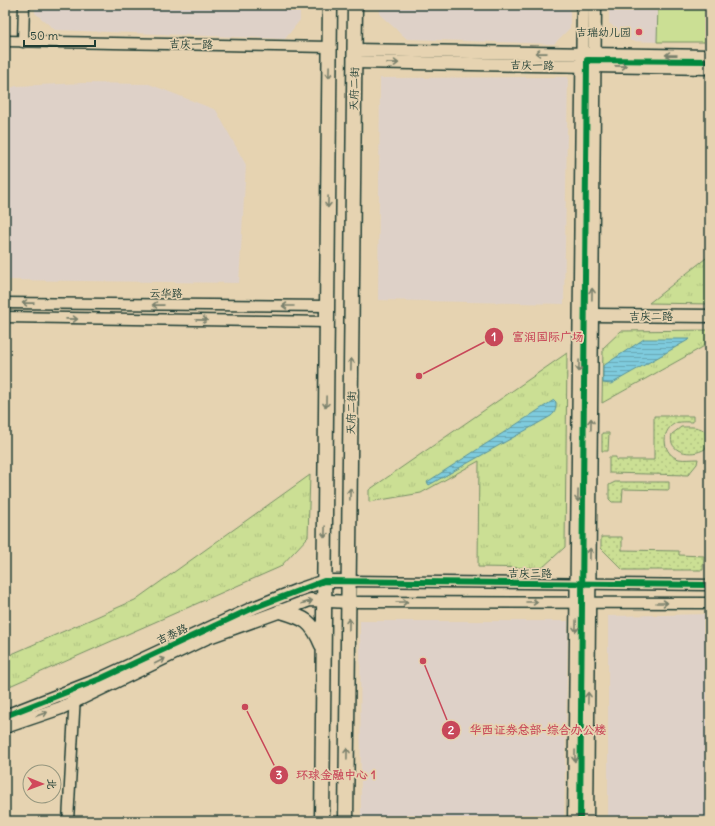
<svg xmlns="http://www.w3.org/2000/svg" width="715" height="826" font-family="Delius,'LXGW WenKai TC',sans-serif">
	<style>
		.built { fill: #ded1c8 }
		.grass { fill: url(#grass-dots); stroke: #758e64 }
		.park { fill: url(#park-tufts); stroke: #758e64 }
		.pitch { fill: #cbdf94; stroke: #758e64 }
		.water { fill: url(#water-rules); stroke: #589299 }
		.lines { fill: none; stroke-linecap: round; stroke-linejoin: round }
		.tertiary-tunnel { stroke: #beb598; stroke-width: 12; stroke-dasharray: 12 6; stroke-linecap: butt }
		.minor-casing { stroke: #1f3d34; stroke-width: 13 }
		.tertiary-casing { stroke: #1f3d34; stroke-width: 15 }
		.secondary-casing { stroke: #1f3d34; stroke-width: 17 }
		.minor { stroke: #e6d3b1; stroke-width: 10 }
		.tertiary { stroke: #e6d3b1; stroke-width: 12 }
		.secondary { stroke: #e6d3b1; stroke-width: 14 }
		.cycleway-casing { stroke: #e6d3b1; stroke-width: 8 }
		.cycleway { stroke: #00873e; stroke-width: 6 }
		.oneway { stroke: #79806c }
		.poi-dot { fill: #d1495b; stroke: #e6d3b1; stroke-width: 1.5 }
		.labels { text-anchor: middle; stroke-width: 3.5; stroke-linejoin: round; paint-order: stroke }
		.poi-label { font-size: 11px; fill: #1f3d34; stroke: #e6d3b1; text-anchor: end }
		.street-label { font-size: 11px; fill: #1f3d34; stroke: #e6d3b1 }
		.leader { fill: none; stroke: #c84859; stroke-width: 1.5 }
		.callout-dot { fill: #c84859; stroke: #e6d3b1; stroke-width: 1.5 }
		.mark-label { font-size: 12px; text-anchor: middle; font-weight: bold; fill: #fff }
		.callout-label { font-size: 12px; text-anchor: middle; font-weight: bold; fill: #c84859; stroke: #e6d3b1; stroke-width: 3.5; stroke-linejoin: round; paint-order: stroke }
	</style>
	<defs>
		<pattern id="grass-dots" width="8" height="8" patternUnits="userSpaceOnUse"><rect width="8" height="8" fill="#cbdf94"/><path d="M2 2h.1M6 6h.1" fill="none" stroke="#aec080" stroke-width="1.8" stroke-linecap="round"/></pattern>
		<pattern id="park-tufts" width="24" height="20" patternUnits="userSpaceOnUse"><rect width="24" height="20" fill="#cbdf94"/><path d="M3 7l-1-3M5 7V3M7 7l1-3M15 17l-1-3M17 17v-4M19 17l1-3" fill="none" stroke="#aec080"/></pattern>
		<pattern id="water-rules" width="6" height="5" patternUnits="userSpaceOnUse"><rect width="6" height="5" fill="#7ecbdd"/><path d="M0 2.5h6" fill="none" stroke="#67a6b4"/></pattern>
	</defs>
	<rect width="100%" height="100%" fill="#e6d3b1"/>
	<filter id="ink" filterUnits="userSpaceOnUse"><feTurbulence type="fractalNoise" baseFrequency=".025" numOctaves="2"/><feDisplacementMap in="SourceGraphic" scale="8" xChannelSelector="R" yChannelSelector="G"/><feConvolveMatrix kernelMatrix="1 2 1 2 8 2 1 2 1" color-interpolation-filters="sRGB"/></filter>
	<g filter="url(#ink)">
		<!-- built -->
		<g class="built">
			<path d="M 35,5 L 300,5 L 300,20 L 285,39 L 55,30 L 35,13 Z"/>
			<path d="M 380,5 L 570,5 L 570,28 L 554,44 L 407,39 L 380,15 Z"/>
			<path d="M 609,5 L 658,5 L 657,42 L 631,41 L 609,23 Z"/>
			<path d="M 568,77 L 564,304 L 378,300 L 380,78 Z"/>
			<path d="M 83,83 L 149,84 L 216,110 L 246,165 L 239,283 L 5,280 L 5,90 L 16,86 Z"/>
			<path d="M 710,614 L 710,821 L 608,821 L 608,616 Z"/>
			<path d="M 360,621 L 568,621 L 564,821 L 361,821 Z"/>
		</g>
		<!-- grass -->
		<g class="grass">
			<path d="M 654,416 L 693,416 L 693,422 C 687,422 679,421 674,424 C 660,432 663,455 679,459 C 684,460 692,459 698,459 L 697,464 L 688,475 L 609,473 L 609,457 L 616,457 L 616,460 L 654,460 Z"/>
			<path d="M 681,427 C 693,427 705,425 709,439 L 705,449 C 692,457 667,453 672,434 Z"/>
			<path d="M 602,433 L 609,433 L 608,451 L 602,451 Z"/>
			<path d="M 615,482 L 669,482 L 669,490 L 623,489 L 622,502 L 612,502 L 609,499 L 609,485 Z"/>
			<path d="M 601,537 L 622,537 L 622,550 L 679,551 L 679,555 L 704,556 L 703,570 L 623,570 L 601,548 Z"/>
		</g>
		<!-- park -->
		<g class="park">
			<path d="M 710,255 L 710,304 L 649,303 Z"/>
			<path d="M 710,330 L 710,343 L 602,403 L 603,348 L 621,331 Z"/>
			<path d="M 567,353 L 565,547 L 542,568 L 478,567 L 479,461 L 421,493 L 369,502 L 369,490 Z"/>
			<path d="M 310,475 L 308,537 L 280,567 L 5,688 L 5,657 L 135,600 Z"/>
		</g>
		<!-- pitch -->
		<path class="pitch" d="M 658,5 L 710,5 L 710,42 L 657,42 Z"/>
		<!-- water -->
		<g class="water">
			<path d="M 644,339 L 690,339 L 611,384 L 603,383 L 603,366 Z"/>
			<path d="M 554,400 L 556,402 C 556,408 556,412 551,416 L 429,485 L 427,482 Z"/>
		</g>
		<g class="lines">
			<!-- tertiary-tunnel -->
			<path class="tertiary-tunnel" d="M 580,821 L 580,790"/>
			<!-- minor casing -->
			<g class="minor-casing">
				<g id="minor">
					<path d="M 5,41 L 329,47"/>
					<path d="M 23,42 L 24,5"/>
					<path d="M 5,303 L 327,306"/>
					<path d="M 5,317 L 327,322"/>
					<path d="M 349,581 L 710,585"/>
					<path d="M 349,602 L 710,603"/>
					<path d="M 68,821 L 75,695"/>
				</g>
			</g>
			<!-- tertiary casing -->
			<g class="tertiary-casing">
				<g id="tertiary">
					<path d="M 354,50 L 710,56"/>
					<path d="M 354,62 L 710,68"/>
					<path d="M 592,315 L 710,316"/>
					<path d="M 5,716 L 100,679 L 253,608 L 298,590 L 324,581 L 349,581"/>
					<path d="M 5,727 L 61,708 L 206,638 L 281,611 L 310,600 L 349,602"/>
					<path d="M 574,821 L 583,5"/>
					<path d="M 587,821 L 595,5"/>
				</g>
			</g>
			<!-- secondary casing -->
			<g class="secondary-casing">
				<g id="secondary">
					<path d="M 281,611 C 305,618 312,621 322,645"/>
					<path d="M 322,821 L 330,5"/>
					<path d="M 346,821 L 355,5"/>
				</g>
			</g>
			<!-- minor -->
			<use href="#minor" class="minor"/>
			<!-- tertiary -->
			<use href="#tertiary" class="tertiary"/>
			<!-- secondary -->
			<use href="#secondary" class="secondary"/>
			<!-- cycleway casing -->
			<g class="cycleway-casing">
				<g id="cycleway">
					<path d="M 5,716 L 100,679 L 253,608 L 324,581 L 710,585"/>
					<path d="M 580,821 L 587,60 L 710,61"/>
				</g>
			</g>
			<!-- cycleway -->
			<use href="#cycleway" class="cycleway"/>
		</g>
		<!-- one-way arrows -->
		<defs><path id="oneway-shaft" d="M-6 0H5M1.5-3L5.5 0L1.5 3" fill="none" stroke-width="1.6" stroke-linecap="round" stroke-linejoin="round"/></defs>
		<g class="oneway">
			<use href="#oneway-shaft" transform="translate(541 53) rotate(-179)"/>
			<use href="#oneway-shaft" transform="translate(671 55) rotate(-179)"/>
			<use href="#oneway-shaft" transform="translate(393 63) rotate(1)"/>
			<use href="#oneway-shaft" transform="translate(621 66) rotate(1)"/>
			<use href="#oneway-shaft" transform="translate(329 72) rotate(91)"/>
			<use href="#oneway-shaft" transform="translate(328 202) rotate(91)"/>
			<use href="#oneway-shaft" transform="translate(592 294) rotate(-89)"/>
			<use href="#oneway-shaft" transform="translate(28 303) rotate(-179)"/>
			<use href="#oneway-shaft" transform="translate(158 305) rotate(-179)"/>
			<use href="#oneway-shaft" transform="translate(288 306) rotate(-180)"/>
			<use href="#oneway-shaft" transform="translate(72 319) rotate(1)"/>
			<use href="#oneway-shaft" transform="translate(202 320) rotate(1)"/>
			<use href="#oneway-shaft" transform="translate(351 364) rotate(-89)"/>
			<use href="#oneway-shaft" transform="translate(579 366) rotate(91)"/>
			<use href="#oneway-shaft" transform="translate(326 402) rotate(91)"/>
			<use href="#oneway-shaft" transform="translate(591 424) rotate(-89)"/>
			<use href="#oneway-shaft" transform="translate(350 494) rotate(-89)"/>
			<use href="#oneway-shaft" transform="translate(578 496) rotate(91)"/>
			<use href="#oneway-shaft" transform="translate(325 532) rotate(91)"/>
			<use href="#oneway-shaft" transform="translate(590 554) rotate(-89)"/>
			<use href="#oneway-shaft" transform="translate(307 602) rotate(-16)"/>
			<use href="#oneway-shaft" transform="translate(402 602)"/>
			<use href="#oneway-shaft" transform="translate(532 602)"/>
			<use href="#oneway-shaft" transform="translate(662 603)"/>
			<use href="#oneway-shaft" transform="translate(349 624) rotate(-89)"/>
			<use href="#oneway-shaft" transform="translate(576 626) rotate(91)"/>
			<use href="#oneway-shaft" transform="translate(160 661) rotate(-27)"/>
			<use href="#oneway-shaft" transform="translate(588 698) rotate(-89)"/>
			<use href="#oneway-shaft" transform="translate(42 714) rotate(-19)"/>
			<use href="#oneway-shaft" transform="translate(347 754) rotate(-89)"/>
			<use href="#oneway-shaft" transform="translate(575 756) rotate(91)"/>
		</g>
	</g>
	<!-- markers -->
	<circle class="poi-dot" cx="639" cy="32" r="4"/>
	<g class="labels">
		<!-- poi labels -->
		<g class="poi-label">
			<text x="631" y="36">吉瑞幼儿园</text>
		</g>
		<!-- street labels -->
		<g class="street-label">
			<text transform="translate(191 44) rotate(1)" y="4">吉庆一路</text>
			<text transform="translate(532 65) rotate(1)" y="4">吉庆一路</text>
			<text transform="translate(354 89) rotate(-89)" y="4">天府二街</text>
			<text transform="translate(166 293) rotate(1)" y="4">云华路</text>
			<text x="651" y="320">吉庆二路</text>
			<text transform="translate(351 413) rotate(-89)" y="4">天府二街</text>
			<text x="530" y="577">吉庆三路</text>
			<text transform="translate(172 634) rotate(-25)" y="4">吉泰路</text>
		</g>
	</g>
	<!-- callouts -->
	<path class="leader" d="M419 376L494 337M423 661L451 730M245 707L279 775"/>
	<g class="callout-dot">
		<circle cx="419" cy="376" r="4"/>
		<circle cx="423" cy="661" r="4"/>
		<circle cx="245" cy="707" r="4"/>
		<circle cx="494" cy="337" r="10"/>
		<circle cx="451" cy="730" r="10"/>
		<circle cx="279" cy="775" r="10"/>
	</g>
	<g class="mark-label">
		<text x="494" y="341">1</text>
		<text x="451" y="734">2</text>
		<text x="279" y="779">3</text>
	</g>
	<g class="callout-label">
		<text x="548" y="341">富润国际广场</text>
		<text x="538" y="734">华西证券总部-综合办公楼</text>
		<text x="336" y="779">环球金融中心 1</text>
	</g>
	<!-- margin -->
	<rect width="715" height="826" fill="none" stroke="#e6d3b1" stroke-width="20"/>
	<rect x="10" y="10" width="695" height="806" fill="none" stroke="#1f3d34" stroke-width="1.5" filter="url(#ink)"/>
	<!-- north arrow -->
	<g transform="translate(42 784) rotate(91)"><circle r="19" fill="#e6d3b1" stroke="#96977f"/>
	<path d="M0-3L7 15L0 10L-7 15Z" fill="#d1495b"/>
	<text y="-6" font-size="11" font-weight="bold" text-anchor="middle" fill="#1f3d34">北</text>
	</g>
	<!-- scale -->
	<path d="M24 40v6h71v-6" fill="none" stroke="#1f3d34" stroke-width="2"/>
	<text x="30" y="40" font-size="12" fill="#1f3d34" stroke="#e6d3b1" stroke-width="3" paint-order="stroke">50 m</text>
</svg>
